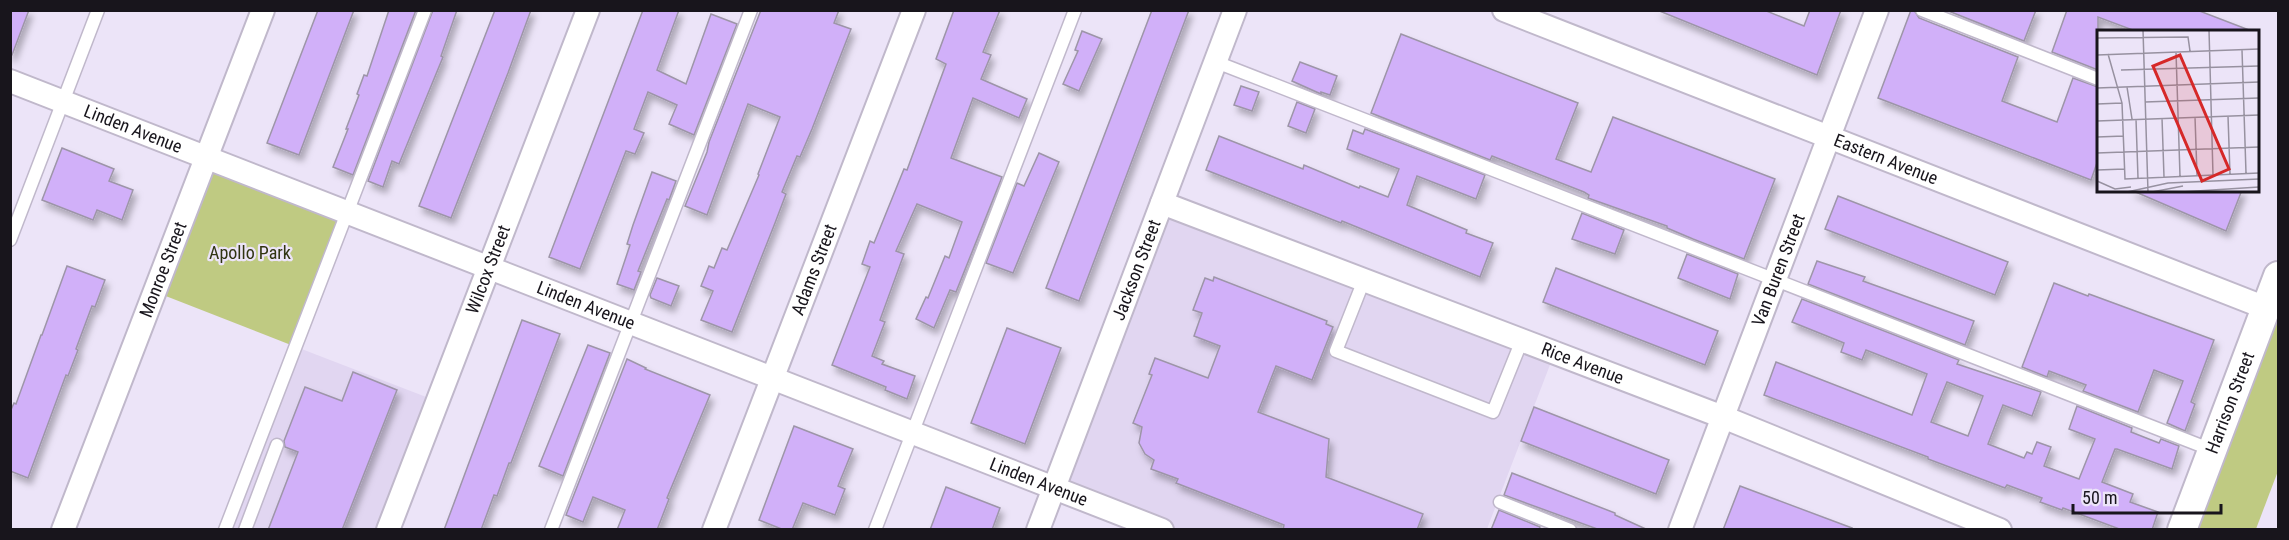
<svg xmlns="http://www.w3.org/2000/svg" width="2289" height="540" font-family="'Roboto Condensed',sans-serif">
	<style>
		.built { fill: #e1d6f1 }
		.green { fill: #bfca82 }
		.building { fill: #d1b0f9; stroke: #9d95a8; stroke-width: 1.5; fill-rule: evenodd; filter: url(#shadow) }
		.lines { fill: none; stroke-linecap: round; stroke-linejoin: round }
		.service-casing { stroke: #c0b8cb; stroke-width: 15 }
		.minor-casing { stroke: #c0b8cb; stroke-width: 26 }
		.tertiary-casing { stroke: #c0b8cb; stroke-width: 32 }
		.service { stroke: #fff; stroke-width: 12 }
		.minor { stroke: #fff; stroke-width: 22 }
		.tertiary { stroke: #fff; stroke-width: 28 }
		.labels { text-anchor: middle; stroke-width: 4.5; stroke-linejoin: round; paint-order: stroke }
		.street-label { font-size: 18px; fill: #18151c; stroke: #ece4f8 }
		.park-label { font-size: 18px; fill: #303411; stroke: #ece4f8 }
		.inset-road { fill: none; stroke: #9791a0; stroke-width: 1.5 }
		.view { fill: #d62828; fill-opacity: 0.15; stroke: #d62828; stroke-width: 3 }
		.inset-edge { fill: none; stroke: #18151c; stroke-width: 3 }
	</style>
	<defs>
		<filter id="shadow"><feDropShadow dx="3.5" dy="6" stdDeviation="3" flood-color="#0004"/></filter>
	</defs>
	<rect width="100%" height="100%" fill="#ece4f8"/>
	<!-- built -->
	<g class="built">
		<path d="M 1165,210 L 1553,357 L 1487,529 L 1161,529 L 1060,490 Z"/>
		<path d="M 299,348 L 434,400 L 384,529 L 229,530 Z"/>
	</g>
	<!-- green -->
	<g class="green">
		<path d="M 209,161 L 344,214 L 291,345 L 158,293 Z"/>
		<path d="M 2278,308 L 2278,471 L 2256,529 L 2194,530 Z"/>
	</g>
	<!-- building -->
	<g class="building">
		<path d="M 10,10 L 29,10 L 12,55 L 10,55 Z"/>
		<path d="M 318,10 L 354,10 L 299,155 L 267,143 Z"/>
		<path d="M 389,10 L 416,10 L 353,175 L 333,167 L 348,129 L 346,129 L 359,95 L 357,94 L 364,75 L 367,76 Z"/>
		<path d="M 433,10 L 457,10 L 441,56 L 443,57 L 399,164 L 392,161 L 383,187 L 368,181 Z"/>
		<path d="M 495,10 L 531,10 L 508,73 L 451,218 L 419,206 Z"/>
		<path d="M 643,10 L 679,10 L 657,70 L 686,84 L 711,14 L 737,24 L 694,135 L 669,124 L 677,105 L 648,92 L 634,129 L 644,133 L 635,154 L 626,151 L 580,269 L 549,257 Z"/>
		<path d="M 761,10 L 839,10 L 834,23 L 851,29 L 812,129 L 800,157 L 797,156 L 782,192 L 786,194 L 775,223 L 732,332 L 701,320 L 713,291 L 701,286 L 709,266 L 714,268 L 722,248 L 727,250 L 759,175 L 758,174 L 780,117 L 748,104 L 707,215 L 685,206 L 707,152 L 709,142 Z"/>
		<path d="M 954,10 L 1000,10 L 983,52 L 991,55 L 981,79 L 1027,99 L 1019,118 L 973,98 L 951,158 L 1002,177 L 956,292 L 950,290 L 934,328 L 916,319 L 926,297 L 928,298 L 945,256 L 949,258 L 962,222 L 917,204 L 896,251 L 904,254 L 880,320 L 885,322 L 872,356 L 884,361 L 882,364 L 915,376 L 907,399 L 885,390 L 886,387 L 832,365 L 870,267 L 862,264 L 870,241 L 874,243 L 904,169 L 907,170 L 946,64 L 936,59 Z"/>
		<path d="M 1152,10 L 1189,10 L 1079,301 L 1046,288 Z"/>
		<path d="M 1657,10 L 1764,10 L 1804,26 L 1810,10 L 1841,10 L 1817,75 Z"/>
		<path d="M 1911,10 L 1914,10 L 1919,18 L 2018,57 L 2002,101 L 2057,122 L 2073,78 L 2098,87 L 2098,160 L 2091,180 L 1878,98 Z"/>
		<path d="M 1946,10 L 2036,10 L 2024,41 Z"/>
		<path d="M 2067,10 L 2197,10 L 2249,30 L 2138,32 L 2098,17 L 2098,70 L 2052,52 Z"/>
		<path d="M 1082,31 L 1102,39 L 1079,91 L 1063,84 L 1078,51 L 1075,50 Z"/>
		<path d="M 1401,34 L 1578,103 L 1556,159 L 1591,172 L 1613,117 L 1775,179 L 1744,259 L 1693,239 L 1667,228 L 1667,226 L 1588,198 L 1589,195 L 1584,192 L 1492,156 L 1490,160 L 1371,113 Z"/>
		<path d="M 1300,62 L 1337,76 L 1330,95 L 1321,92 L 1321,94 L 1292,81 Z"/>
		<path d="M 1241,86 L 1259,92 L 1252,111 L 1234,105 Z"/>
		<path d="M 1297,102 L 1315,109 L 1306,133 L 1288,126 Z"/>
		<path d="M 1365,129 L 1485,175 L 1476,199 L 1417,176 L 1407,205 L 1467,230 L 1466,233 L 1493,243 L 1480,277 L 1374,234 L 1342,221 L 1341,223 L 1206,170 L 1219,136 L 1303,169 L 1304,165 L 1359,188 L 1360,186 L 1388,197 L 1399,169 L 1347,149 L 1353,130 L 1363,134 Z"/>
		<path d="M 62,148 L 114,169 L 109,181 L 133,190 L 122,220 L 97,210 L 93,220 L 42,200 Z"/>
		<path d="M 1039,153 L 1059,162 L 1013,273 L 986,263 L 1017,183 L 1024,186 Z"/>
		<path d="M 652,172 L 676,181 L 669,200 L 667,199 L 638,271 L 641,272 L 634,290 L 617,284 L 630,245 L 627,244 L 633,225 Z"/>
		<path d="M 2131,190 L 2242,190 L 2226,231 Z"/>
		<path d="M 1838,196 L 2008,262 L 1995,295 L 1825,229 Z"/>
		<path d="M 1582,213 L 1624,230 L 1615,254 L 1572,239 Z"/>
		<path d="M 1687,254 L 1738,274 L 1730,299 L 1678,278 Z"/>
		<path d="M 1817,261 L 1865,277 L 1863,281 L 1974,321 L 1965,345 L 1808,284 Z"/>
		<path d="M 67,266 L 105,280 L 95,307 L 92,306 L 76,349 L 78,350 L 68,376 L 66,375 L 28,478 L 10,471 L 10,412 L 14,403 L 16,404 L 41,335 L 42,335 Z"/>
		<path d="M 1556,268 L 1718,331 L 1705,365 L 1543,302 Z"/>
		<path d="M 1214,277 L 1327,321 L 1326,324 L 1333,327 L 1312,380 L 1276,366 L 1258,412 L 1329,439 L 1326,477 L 1423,514 L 1417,530 L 1283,530 L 1284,525 L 1176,483 L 1178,479 L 1151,469 L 1154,460 L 1145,454 L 1139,443 L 1142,427 L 1133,423 L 1152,375 L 1149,374 L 1155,358 L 1208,378 L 1220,346 L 1194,336 L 1202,313 L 1193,310 L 1205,278 L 1213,281 Z"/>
		<path d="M 657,278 L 679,286 L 671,306 L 651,298 L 650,295 Z"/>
		<path d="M 2054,283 L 2088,296 L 2089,294 L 2214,340 L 2191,402 L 2195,404 L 2185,431 L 2167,423 L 2183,381 L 2154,370 L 2138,412 L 2083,391 L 2086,385 L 2049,371 L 2047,377 L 2022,367 Z"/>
		<path d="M 1802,299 L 1959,360 L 1957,364 L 2041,392 L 2032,416 L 2003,405 L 1988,444 L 2024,458 L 2027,452 L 2032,454 L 2037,442 L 2051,447 L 2044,466 L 2079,479 L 2095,439 L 2069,429 L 2077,406 L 2132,428 L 2131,432 L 2159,443 L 2161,439 L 2179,446 L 2172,469 L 2117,449 L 2115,449 L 2102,482 L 2133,494 L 2130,502 L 2158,512 L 2152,530 L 2122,530 L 2063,508 L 2062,510 L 2040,502 L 2042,498 L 2007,485 L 2005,488 L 1928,459 L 1928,457 L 1764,395 L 1776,362 L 1912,415 L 1927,374 L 1866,350 L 1862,360 L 1841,352 L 1844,343 L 1792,322 ZM 1947,382 L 1983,396 L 1968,436 L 1931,422 Z"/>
		<path d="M 522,320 L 560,334 L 511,463 L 509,463 L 497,496 L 494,495 L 481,530 L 444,530 Z"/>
		<path d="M 1007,328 L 1061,348 L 1025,444 L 971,423 Z"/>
		<path d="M 588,345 L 610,353 L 563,476 L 539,466 Z"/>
		<path d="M 627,359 L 646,368 L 645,369 L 710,395 L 667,498 L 669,499 L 657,530 L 617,530 L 625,510 L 593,497 L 583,522 L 566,515 Z"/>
		<path d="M 353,372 L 397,390 L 342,530 L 268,530 L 298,452 L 285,447 L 284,441 L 305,387 L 342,401 Z"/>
		<path d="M 1534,407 L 1669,460 L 1656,494 L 1521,441 Z"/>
		<path d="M 794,426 L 853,449 L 838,486 L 845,489 L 835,515 L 803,503 L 792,530 L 784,530 L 759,520 Z"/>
		<path d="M 1512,473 L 1615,513 L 1615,515 L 1648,530 L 1600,530 L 1504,495 Z"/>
		<path d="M 1740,486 L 1852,528 L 1851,530 L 1723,530 Z"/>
		<path d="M 946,487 L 1000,508 L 992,530 L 930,530 Z"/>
		<path d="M 1499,510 L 1540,527 L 1539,530 L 1491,530 Z"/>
	</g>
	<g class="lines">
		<!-- service casing -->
		<g class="service-casing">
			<g id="service">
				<path d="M 1922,10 L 2098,79"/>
				<path d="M 1216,62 L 2212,450"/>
				<path d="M 10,240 L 98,10"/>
				<path d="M 1364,280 L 1336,351 L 1493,412 L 1522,340"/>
				<path d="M 1500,502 L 1570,530"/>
				<path d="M 225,530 L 425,10"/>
				<path d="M 245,530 L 277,445"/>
				<path d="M 551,530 L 751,10"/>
				<path d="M 875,530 L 1075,10"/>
			</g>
		</g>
		<!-- minor casing -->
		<g class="minor-casing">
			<g id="minor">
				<path id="s1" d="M 1504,10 L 2266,308"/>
				<path id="s2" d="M 10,81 L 1162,530"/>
				<path id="s3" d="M 1162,203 L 1723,417 L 2000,530"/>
				<path id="s4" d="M 63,530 L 263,10"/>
				<path id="s5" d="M 388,530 L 588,10"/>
				<path id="s6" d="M 714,530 L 914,10"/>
				<path id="s7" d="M 1038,530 L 1235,10"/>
				<path id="s8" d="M 1680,530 L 1877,10"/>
			</g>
		</g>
		<!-- tertiary casing -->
		<g class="tertiary-casing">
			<g id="tertiary">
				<path id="s9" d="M 2182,530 L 2278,276"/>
			</g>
		</g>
		<!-- service -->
		<use href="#service" class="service"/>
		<!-- minor -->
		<use href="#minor" class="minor"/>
		<!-- tertiary -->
		<use href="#tertiary" class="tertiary"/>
	</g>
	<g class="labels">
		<!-- street labels -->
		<g class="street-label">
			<text dy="6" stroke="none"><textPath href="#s2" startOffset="132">Linden Avenue</textPath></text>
			<text dy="6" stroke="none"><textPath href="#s1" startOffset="410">Eastern Avenue</textPath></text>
			<text dy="6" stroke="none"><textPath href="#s4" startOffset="279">Monroe Street</textPath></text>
			<text dy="6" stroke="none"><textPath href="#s5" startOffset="279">Wilcox Street</textPath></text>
			<text dy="6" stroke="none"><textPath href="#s6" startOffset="279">Adams Street</textPath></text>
			<text dy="6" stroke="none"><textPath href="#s7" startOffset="278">Jackson Street</textPath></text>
			<text dy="6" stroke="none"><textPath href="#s8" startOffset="278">Van Buren Street</textPath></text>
			<text dy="6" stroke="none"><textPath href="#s2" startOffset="618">Linden Avenue</textPath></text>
			<text dy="6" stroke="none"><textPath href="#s3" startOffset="450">Rice Avenue</textPath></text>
			<text dy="6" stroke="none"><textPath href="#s9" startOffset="136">Harrison Street</textPath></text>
			<text dy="6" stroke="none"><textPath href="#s2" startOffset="1104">Linden Avenue</textPath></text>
		</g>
		<!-- park labels -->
		<g class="park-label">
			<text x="250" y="259">Apollo Park</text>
		</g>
	</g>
	<!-- overview -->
	<g transform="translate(2097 30)">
		<rect width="162" height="162" fill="#ece4f8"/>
		<path class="inset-road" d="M 46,0 L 51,162M 112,0 L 116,145M 0,8 L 91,7 L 93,21M 145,20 L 149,143M 79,22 L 83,146M 11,24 L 25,73 L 28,149 L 162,143M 0,25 L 162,19M 24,40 L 162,36M 30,57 L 35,89M 0,58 L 162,52M 48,72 L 162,68M 0,74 L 25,73M 131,86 L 133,144M 98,87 L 100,145M 65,88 L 67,147M 39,89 L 41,148M 0,91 L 162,85M 0,107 L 27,106M 0,123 L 162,117M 0,140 L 28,139M 0,151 L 18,159 L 34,157M 30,162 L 71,153 L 162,149M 55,162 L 86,156M 84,162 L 162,157"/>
		<path class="view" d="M 83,25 L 132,139 L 105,151 L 56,36 Z"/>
		<rect width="162" height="162" class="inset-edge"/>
	</g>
	<!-- border -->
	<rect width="2289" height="540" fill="none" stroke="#18151c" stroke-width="24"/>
	<!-- scale -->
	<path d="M2073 504v9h148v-9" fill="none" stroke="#18151c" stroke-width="3"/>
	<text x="2082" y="504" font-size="18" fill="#18151c" stroke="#ece4f8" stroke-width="4.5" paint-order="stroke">50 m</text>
</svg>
